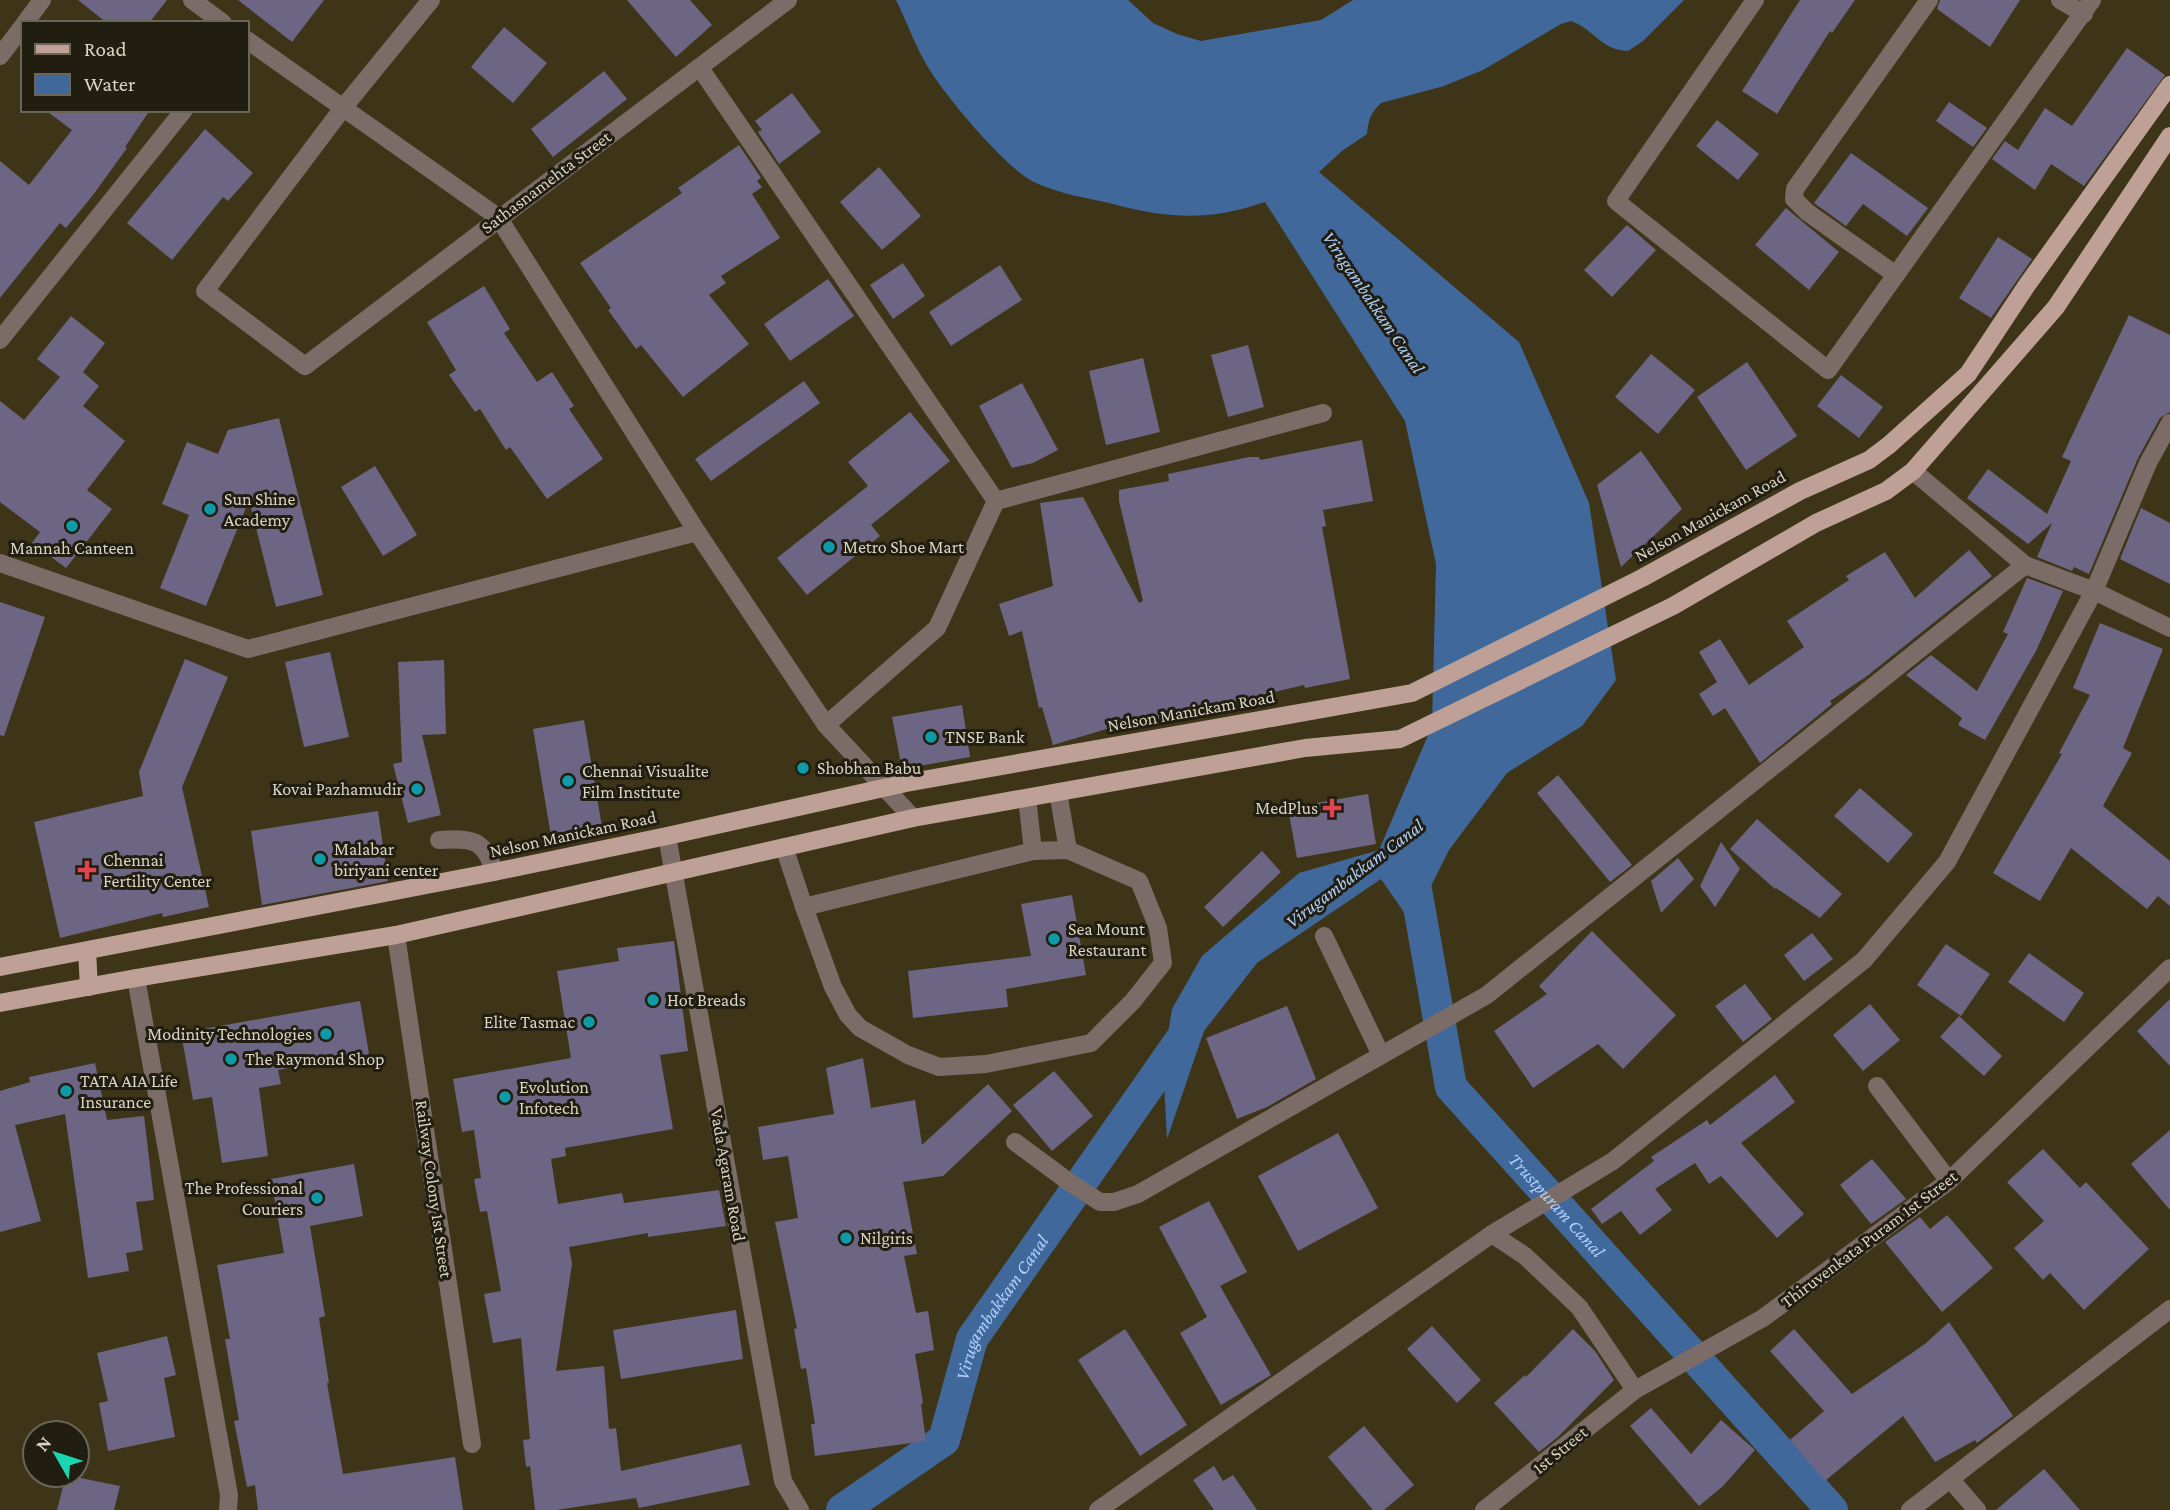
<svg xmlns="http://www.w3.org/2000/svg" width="2170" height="1510" font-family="'Crimson Pro',serif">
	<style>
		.water { fill: #41689a }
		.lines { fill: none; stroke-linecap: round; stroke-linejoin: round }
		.canal { stroke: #41689a; stroke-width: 32 }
		.building { fill: #6c6583 }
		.minor { stroke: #7b6c67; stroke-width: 18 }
		.major { stroke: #bfa096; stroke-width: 18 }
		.culture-dot { fill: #0f9aa8; stroke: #211d10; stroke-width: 2.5 }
		.health-dot { fill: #e0444e; stroke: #211d10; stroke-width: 2.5 }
		.labels { text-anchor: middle; stroke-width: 6; stroke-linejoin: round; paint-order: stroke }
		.street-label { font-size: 18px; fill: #d8d3c2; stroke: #211d10 }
		.poi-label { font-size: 18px; fill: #d8d3c2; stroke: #211d10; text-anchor: start }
		.water-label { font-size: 19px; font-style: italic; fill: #accefb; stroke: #211d10 }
	</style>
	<rect width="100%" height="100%" fill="#3e3518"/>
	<!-- water -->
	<path class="water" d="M 896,0 L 1128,0 L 1153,23 L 1177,34 L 1201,41 L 1321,20 L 1353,0 L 1684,0 L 1643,41 L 1628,51 C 1601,50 1595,30 1571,21 L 1561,24 L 1483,70 L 1444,86 L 1381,103 C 1371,112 1368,121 1367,134 L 1342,151 L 1319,172 L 1519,342 L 1589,503 L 1616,680 L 1582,726 L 1507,773 L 1449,850 L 1412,924 L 1381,879 L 1257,963 L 1204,1031 L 1167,1139 L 1163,1066 L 1172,1009 L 1202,956 L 1299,873 L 1379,850 L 1432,726 L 1436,564 L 1405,421 L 1265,202 C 1210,221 1169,219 1113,204 C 1088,198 1060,194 1036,183 C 1008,171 948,99 931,72 C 916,49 908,24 896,0 Z"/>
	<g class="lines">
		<!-- canal -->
		<g class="canal">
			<path id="s1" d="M 1412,867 L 1451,1087 L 1832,1510"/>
			<path id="s2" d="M 842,1510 L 944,1440 L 972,1339 L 1187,1031"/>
		</g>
	</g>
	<!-- building -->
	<g class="building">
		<path d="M 78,0 L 167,0 L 149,23 L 107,23 Z"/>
		<path d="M 238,0 L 324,0 L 292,42 Z"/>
		<path d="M 627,0 L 690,0 L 712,25 L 676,57 Z"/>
		<path d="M 1800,0 L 1855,0 L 1832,33 L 1830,31 L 1777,114 L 1742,91 Z"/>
		<path d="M 1940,0 L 2020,0 L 1990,47 L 1937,9 Z"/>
		<path d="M 504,27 L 547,63 L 513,103 L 471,67 Z"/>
		<path d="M 2127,48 L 2165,75 L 2084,186 L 2051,164 L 2035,190 L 1992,159 L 2005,141 L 2018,150 L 2045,108 L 2072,126 Z"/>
		<path d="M 604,71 L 627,99 L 553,157 L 531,129 Z"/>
		<path d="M 792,93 L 821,132 L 779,164 L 758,132 L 762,130 L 755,121 Z"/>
		<path d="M 1949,102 L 1987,128 L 1973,147 L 1936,121 Z"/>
		<path d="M 45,110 L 150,110 L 125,147 L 127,148 L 93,195 L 66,228 L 60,223 L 0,298 L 0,161 L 29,185 L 72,130 Z"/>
		<path d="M 1717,120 L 1759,154 L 1738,180 L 1696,146 Z"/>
		<path d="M 205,129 L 253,173 L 228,201 L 223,197 L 172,260 L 127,223 Z"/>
		<path d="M 739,145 L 761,178 L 757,181 L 762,187 L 752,194 L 780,238 L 721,276 L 726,283 L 709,295 L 749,344 L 683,397 L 641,345 L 636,349 L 608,310 L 611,308 L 580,263 L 682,193 L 678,188 Z"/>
		<path d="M 1851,153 L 1928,208 L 1907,236 L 1863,204 L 1846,226 L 1814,203 Z"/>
		<path d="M 879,167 L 921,216 L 882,250 L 840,202 Z"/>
		<path d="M 1786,208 L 1839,252 L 1809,290 L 1755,245 Z"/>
		<path d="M 1627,225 L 1656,250 L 1612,297 L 1584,270 Z"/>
		<path d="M 1998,237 L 2032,259 L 1991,318 L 1959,298 Z"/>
		<path d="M 903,263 L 925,296 L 893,319 L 870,285 Z"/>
		<path d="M 1000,265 L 1022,300 L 951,346 L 929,312 Z"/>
		<path d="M 828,279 L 854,316 L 790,361 L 764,324 Z"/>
		<path d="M 484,286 L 510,329 L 504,333 L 537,382 L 552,372 L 574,406 L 569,409 L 603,459 L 547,499 L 510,447 L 506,450 L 480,409 L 475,412 L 449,375 L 456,370 L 427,322 Z"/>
		<path d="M 2129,315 L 2170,335 L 2170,412 L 2160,418 L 2138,458 L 2089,574 L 2074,567 L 2072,571 L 2037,557 L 2052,523 L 2028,544 L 1967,498 L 1988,469 L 2047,514 L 2071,461 L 2062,457 Z"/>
		<path d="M 71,316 L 105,343 L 83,372 L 99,386 L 83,406 L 125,441 L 87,490 L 112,509 L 66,568 L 32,543 L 40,532 L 0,502 L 0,401 L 24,420 L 60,377 L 37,359 Z"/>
		<path d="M 1248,345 L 1264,407 L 1228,417 L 1211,355 Z"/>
		<path d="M 1651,354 L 1695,390 L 1658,434 L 1615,397 Z"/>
		<path d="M 1143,358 L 1160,432 L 1106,445 L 1089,371 Z"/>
		<path d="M 1747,362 L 1797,436 L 1746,470 L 1697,397 Z"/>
		<path d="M 1841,375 L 1883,407 L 1859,438 L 1817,406 Z"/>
		<path d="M 804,381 L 820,403 L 711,481 L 695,459 Z"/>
		<path d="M 1022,383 L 1058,450 L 1033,463 L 1012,468 L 979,406 Z"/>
		<path d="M 910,412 L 950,461 L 871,525 L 880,536 L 807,595 L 777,558 L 868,486 L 848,462 Z"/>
		<path d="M 279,418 L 323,595 L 276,607 L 249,500 L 206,606 L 160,588 L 189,515 L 162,504 L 187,442 L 218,454 L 228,430 Z"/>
		<path d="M 1362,440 L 1373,501 L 1323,510 L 1326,526 L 1322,527 L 1350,679 L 1305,688 L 1304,685 L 1121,728 L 1120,725 L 1053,745 L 1042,707 L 1039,708 L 1022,631 L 1009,636 L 999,604 L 1053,586 L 1040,503 L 1083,497 L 1139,603 L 1143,601 L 1119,501 L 1119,490 L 1169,481 L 1168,474 L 1249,457 L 1259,457 L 1260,460 Z"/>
		<path d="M 1641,451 L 1682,509 L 1621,567 L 1597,485 Z"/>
		<path d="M 375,466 L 417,535 L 383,556 L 341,487 Z"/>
		<path d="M 2141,508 L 2170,523 L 2170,584 L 2120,559 Z"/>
		<path d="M 1969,550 L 1992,576 L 1867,676 L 1830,701 L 1832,704 L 1760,763 L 1725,708 L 1713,716 L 1699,694 L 1717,682 L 1699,652 L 1720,639 L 1749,685 L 1804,647 L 1787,621 L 1849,580 L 1846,576 L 1885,552 L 1915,598 Z"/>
		<path d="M 2027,578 L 2063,591 L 2036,651 L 1985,740 L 1958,725 L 1962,718 L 1906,675 L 1931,655 L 1977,691 L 2008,634 L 2003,632 Z"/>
		<path d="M 0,602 L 45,617 L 4,736 L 0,735 Z"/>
		<path d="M 2100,623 L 2163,649 L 2123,748 L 2132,753 L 2103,806 L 2170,861 L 2170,906 L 2158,896 L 2147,909 L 2071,848 L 2040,901 L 1993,873 L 2062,754 L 2059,753 L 2090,695 L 2073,688 Z"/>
		<path d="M 330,652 L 349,737 L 304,747 L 285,662 Z"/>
		<path d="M 185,659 L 228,677 L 182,787 L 209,907 L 163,917 L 162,913 L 60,938 L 34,822 L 143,796 L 139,772 Z"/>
		<path d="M 444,660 L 446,734 L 422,735 L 441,815 L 408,823 L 393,764 L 402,762 L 398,662 Z"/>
		<path d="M 962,705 L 970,757 L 902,769 L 892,717 Z"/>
		<path d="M 584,720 L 603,833 L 552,842 L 533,729 Z"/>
		<path d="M 1558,775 L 1632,865 L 1610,882 L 1537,793 Z"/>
		<path d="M 1860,788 L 1913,834 L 1888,863 L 1834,816 Z"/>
		<path d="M 1368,794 L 1376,844 L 1297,858 L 1288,808 Z"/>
		<path d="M 378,811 L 388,881 L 262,905 L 251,831 Z"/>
		<path d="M 1757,819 L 1842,894 L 1820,918 L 1776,888 L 1775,889 L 1730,849 Z"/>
		<path d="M 1721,842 L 1740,869 L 1715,907 L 1700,886 Z"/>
		<path d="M 1262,851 L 1281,872 L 1223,927 L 1204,907 Z"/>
		<path d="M 1678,858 L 1694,879 L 1661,913 L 1651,881 Z"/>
		<path d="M 1072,895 L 1086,975 L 1006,989 L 1008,1007 L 913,1018 L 908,971 L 1031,956 L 1021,904 Z"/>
		<path d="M 1592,931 L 1676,1015 L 1623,1069 L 1598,1044 L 1533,1088 L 1494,1031 L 1547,994 L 1539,986 Z"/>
		<path d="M 1812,933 L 1833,959 L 1804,981 L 1784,955 Z"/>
		<path d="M 674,941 L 688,1051 L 660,1055 L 673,1129 L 565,1148 L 566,1156 L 551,1159 L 558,1204 L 622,1193 L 624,1203 L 719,1190 L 726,1226 L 648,1237 L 648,1233 L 569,1247 L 572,1264 L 556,1371 L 604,1366 L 609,1429 L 616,1428 L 621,1471 L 741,1444 L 750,1485 L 639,1508 L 636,1498 L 556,1510 L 535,1510 L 530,1466 L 526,1467 L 523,1440 L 530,1439 L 521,1338 L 493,1343 L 484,1294 L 501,1291 L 487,1211 L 480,1212 L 474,1179 L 481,1178 L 474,1130 L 462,1132 L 453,1079 L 571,1058 L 557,971 L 619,961 L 617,948 Z"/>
		<path d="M 1946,944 L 1990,974 L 1961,1016 L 1917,985 Z"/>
		<path d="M 2029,953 L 2084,993 L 2064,1022 L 2008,982 Z"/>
		<path d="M 1745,984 L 1772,1019 L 1743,1042 L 1715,1006 Z"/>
		<path d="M 2170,999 L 2170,1066 L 2137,1031 Z"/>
		<path d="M 360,1001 L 369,1054 L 278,1070 L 281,1084 L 259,1088 L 268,1156 L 222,1163 L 212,1097 L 193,1100 L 181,1033 Z"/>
		<path d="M 1870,1004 L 1900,1040 L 1863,1071 L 1833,1035 Z"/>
		<path d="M 1287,1006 L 1316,1079 L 1267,1107 L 1237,1119 L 1206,1038 Z"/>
		<path d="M 1959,1016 L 2002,1056 L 1984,1076 L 1940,1037 Z"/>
		<path d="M 863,1058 L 871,1108 L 915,1100 L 922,1145 L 988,1084 L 1012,1111 L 943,1176 L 903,1182 L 917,1254 L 904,1256 L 916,1313 L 928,1311 L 934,1350 L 915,1354 L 923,1403 L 921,1404 L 926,1441 L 815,1456 L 811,1424 L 815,1424 L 806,1368 L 801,1369 L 794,1329 L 797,1328 L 775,1222 L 798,1218 L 788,1156 L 763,1160 L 758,1127 L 834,1114 L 826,1068 Z"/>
		<path d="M 95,1063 L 107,1120 L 144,1116 L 154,1200 L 136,1202 L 143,1250 L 126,1253 L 129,1271 L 88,1278 L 65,1114 L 15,1125 L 41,1221 L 0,1232 L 0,1091 L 30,1082 L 29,1077 Z"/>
		<path d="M 1054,1071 L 1093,1116 L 1052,1151 L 1013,1105 Z"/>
		<path d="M 1775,1075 L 1795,1102 L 1741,1143 L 1804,1214 L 1777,1238 L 1721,1176 L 1709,1184 L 1695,1163 L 1655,1189 L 1672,1210 L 1640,1235 L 1621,1211 L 1602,1224 L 1591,1209 L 1654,1161 L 1651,1157 L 1707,1120 L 1710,1125 Z"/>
		<path d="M 2170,1130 L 2170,1210 L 2131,1164 Z"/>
		<path d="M 1338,1133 L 1378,1208 L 1298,1251 L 1258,1176 Z"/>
		<path d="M 2043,1149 L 2080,1188 L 2086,1182 L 2149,1249 L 2084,1310 L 2050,1273 L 2043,1280 L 2014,1248 L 2044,1221 L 2007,1182 Z"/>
		<path d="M 1872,1159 L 1906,1199 L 1871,1224 L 1840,1185 Z"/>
		<path d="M 354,1164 L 363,1216 L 310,1226 L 325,1316 L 319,1318 L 329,1383 L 327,1383 L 343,1474 L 455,1457 L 463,1510 L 258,1510 L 255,1485 L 247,1487 L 234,1421 L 239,1420 L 225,1339 L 230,1339 L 217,1265 L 284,1253 L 271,1179 Z"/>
		<path d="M 1209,1201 L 1247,1272 L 1220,1286 L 1271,1375 L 1221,1405 L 1180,1333 L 1207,1317 L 1159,1227 Z"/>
		<path d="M 1947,1215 L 1993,1268 L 1942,1312 L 1885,1242 L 1920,1217 L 1930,1229 Z"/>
		<path d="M 736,1310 L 743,1359 L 621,1379 L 613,1330 Z"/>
		<path d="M 1949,1322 L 2013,1416 L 1977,1443 L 1975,1440 L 1935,1462 L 1903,1416 L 1825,1481 L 1790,1440 L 1824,1411 L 1770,1351 L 1794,1329 L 1852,1394 L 1925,1344 Z"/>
		<path d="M 1432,1326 L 1481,1380 L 1457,1403 L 1407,1349 Z"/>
		<path d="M 1125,1329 L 1187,1425 L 1140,1456 L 1078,1360 Z"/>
		<path d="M 1573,1329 L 1595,1351 L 1614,1380 L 1558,1437 L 1539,1452 L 1494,1403 L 1525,1375 L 1526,1377 Z"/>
		<path d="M 167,1336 L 176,1375 L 164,1378 L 175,1437 L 108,1451 L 99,1403 L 108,1401 L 97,1353 Z"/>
		<path d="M 1651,1408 L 1691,1454 L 1721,1420 L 1755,1450 L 1723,1486 L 1699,1506 L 1630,1426 Z"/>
		<path d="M 1364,1426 L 1414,1485 L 1384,1510 L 1373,1510 L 1328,1457 Z"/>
		<path d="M 1214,1466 L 1223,1481 L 1233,1475 L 1257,1510 L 1214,1510 L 1193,1480 Z"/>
		<path d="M 2044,1469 L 2080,1510 L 1996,1510 Z"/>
		<path d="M 66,1475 L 120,1486 L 114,1510 L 57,1510 Z"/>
	</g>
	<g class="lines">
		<!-- minor -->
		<g class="minor">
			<path d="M 192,0 L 223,23"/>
			<path d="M 431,0 L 343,108 L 205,291 L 305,366 L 788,0"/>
			<path d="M 1755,0 L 1616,201 L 1828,370 L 2092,0"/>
			<path d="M 2060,0 L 2084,14"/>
			<path d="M 25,23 L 42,0"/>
			<path d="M 247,40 L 498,217 L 697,532 L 826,725 L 913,818"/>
			<path d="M 0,56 L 23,26"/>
			<path d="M 700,68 L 996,501 L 1323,413"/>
			<path d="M 1896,275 L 1807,212 L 1794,199 L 1795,189 L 1929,0"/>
			<path d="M 0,340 L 184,110"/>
			<path d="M 1913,471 L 2025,565 L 2094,591 L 2170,628"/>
			<path d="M 0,563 L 248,649 L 697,532"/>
			<path d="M 826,725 L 937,628 L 996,501"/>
			<path d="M 1058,792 L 1068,850"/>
			<path d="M 1027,798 L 1033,851"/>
			<path d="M 667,836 L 783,1481 L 800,1510"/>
			<path d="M 439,840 C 470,838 485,838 494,872"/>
			<path d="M 784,847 L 804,907"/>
			<path d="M 1068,850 L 1139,881 L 1158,928 L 1163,963 L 1133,1001 L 1091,1043 L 986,1064 L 939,1067 L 908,1055 L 860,1028 L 848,1015 L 833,987 L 804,907 L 1033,851 Z"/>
			<path d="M 396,935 L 472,1444"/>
			<path d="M 1324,936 L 1381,1055"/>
			<path d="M 136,978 L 229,1495 L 228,1510"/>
			<path d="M 1877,1086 L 1949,1181"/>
			<path d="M 1015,1142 L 1069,1182 L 1100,1202 L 1114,1202 L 1138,1194 L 1487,995 L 2025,565"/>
			<path d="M 1492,1234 L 1525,1256 L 1579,1307 L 1635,1390"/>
			<path d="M 1950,1479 L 1977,1510"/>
			<path d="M 1098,1510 L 1492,1234 L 1613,1161 L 1864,960 L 1947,862 L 2094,591 L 2148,463 L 2170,423"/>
			<path d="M 1484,1510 L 1635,1390 L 1763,1318 L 1949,1181 L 2170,968"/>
			<path d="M 1910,1510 L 2170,1309"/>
		</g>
		<!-- major -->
		<g class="major">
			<path d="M 87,951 L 89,987"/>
			<path d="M 0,967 L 494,872 L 667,836 L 906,783 L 1412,693 L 1642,578 L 1800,491 L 1869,460 L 1889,445 L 1968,374 L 2027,285 L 2170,85"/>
			<path d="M 0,1003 L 136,978 L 396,935 L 913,818 L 1305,748 L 1400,739 L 1673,606 L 1816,523 L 1886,491 L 1913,471 L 2056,307 L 2170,136"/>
		</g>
	</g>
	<!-- markers -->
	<g class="culture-dot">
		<circle cx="210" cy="509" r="7"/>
		<circle cx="72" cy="526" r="7"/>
		<circle cx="829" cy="547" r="7"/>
		<circle cx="931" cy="737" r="7"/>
		<circle cx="803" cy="768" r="7"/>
		<circle cx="568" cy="781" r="7"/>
		<circle cx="417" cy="789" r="7"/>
		<circle cx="320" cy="859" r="7"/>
		<circle cx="1054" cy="939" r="7"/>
		<circle cx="653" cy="1000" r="7"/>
		<circle cx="589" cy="1022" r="7"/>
		<circle cx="326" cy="1034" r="7"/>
		<circle cx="231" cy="1059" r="7"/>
		<circle cx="66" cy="1091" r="7"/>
		<circle cx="505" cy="1097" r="7"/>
		<circle cx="317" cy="1198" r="7"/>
		<circle cx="846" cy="1238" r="7"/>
	</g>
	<g class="health-dot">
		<path d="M1328.5 797.5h7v7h7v7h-7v7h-7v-7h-7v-7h7z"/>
		<path d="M83.5 859.5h7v7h7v7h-7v7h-7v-7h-7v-7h7z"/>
	</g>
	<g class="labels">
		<!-- street labels -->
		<g class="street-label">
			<text transform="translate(546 182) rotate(-37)" y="6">Sathasnamehta Street</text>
			<text transform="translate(1710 516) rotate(-29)" y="6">Nelson Manickam Road</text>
			<text transform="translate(1191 711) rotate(-10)" y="6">Nelson Manickam Road</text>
			<text transform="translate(573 834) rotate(-12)" y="6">Nelson Manickam Road</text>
			<text transform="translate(728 1175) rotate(80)" y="6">Vada Agaram Road</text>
			<text transform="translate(434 1189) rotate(82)" y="6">Railway Colony 1st Street</text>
			<text transform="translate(1869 1239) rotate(-37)" y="6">Thiruvenkata Puram 1st Street</text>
			<text transform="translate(1560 1450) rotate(-39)" y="6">1st Street</text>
		</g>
		<!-- poi labels -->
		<g class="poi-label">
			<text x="224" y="505">Sun Shine<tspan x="224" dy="21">Academy</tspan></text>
			<text x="843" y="553">Metro Shoe Mart</text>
			<text x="72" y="554" text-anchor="middle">Mannah Canteen</text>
			<text x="945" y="743">TNSE Bank</text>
			<text x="817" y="774">Shobhan Babu</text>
			<text x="582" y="777">Chennai Visualite<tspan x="582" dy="21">Film Institute</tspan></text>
			<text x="403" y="795" text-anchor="end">Kovai Pazhamudir</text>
			<text x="1318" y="814" text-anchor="end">MedPlus</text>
			<text x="334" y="855">Malabar<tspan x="334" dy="21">biriyani center</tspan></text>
			<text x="103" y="866">Chennai<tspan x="103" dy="21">Fertility Center</tspan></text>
			<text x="1068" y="935">Sea Mount<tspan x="1068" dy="21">Restaurant</tspan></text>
			<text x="667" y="1006">Hot Breads</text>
			<text x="575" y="1028" text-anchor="end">Elite Tasmac</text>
			<text x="312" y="1040" text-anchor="end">Modinity Technologies</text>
			<text x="245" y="1065">The Raymond Shop</text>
			<text x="80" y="1087">TATA AIA Life<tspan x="80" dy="21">Insurance</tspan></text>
			<text x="519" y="1093">Evolution<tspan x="519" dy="21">Infotech</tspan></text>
			<text x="303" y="1194" text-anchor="end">The Professional<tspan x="303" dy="21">Couriers</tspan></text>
			<text x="860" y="1244">Nilgiris</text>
		</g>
		<!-- water labels -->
		<g class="water-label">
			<text transform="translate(1374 302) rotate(56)" y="7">Virugambakkam Canal</text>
			<text transform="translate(1354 873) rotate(-37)" y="7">Virugambakkam Canal</text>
			<text dy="7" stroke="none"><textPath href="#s1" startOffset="382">Trustpuram Canal</textPath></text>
			<text dy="7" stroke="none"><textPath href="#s2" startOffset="270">Virugambakkam Canal</textPath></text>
		</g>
	</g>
	<!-- legend -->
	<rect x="21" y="21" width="228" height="91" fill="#211d10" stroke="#6a6657" stroke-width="2"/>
	<rect x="35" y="44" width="35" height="10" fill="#bfa096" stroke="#6a6657" stroke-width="2"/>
	<text x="84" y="56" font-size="21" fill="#d8d3c2">Road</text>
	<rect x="35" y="74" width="35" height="21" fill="#41689a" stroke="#6a6657" stroke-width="2"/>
	<text x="84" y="91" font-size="21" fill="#d8d3c2">Water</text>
	<!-- north arrow -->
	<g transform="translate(56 1454) rotate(309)"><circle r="33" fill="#211d10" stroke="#6a6657" stroke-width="2"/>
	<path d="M0-5L12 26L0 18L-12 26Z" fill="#1bd5b1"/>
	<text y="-10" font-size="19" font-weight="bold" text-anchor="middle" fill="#d8d3c2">N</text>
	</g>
</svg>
